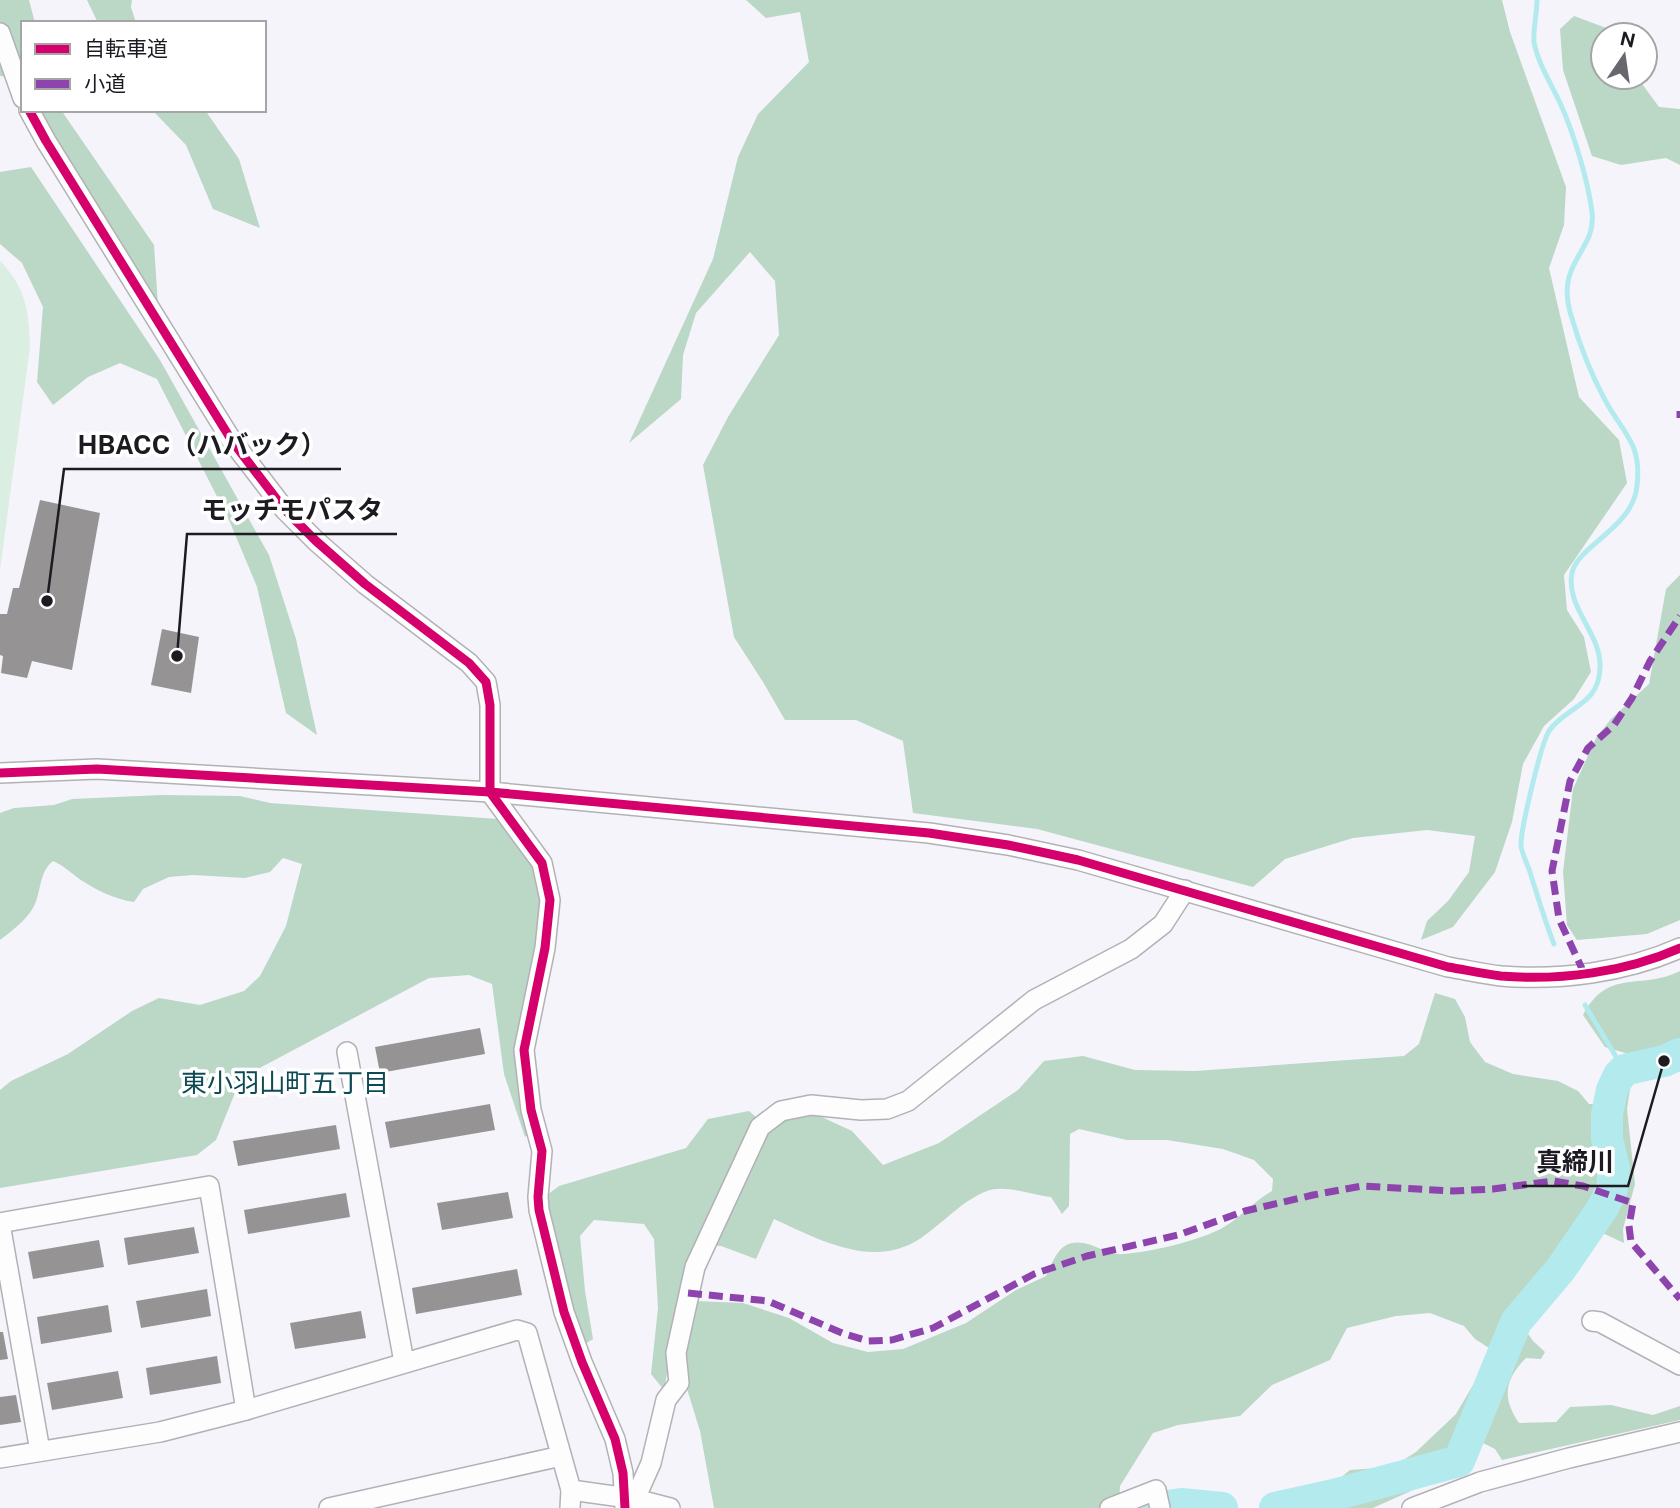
<svg xmlns="http://www.w3.org/2000/svg" width="1680" height="1508" font-family="'Public Sans','Noto Sans JP',sans-serif">
	<style>
		.green { fill: #dbeee2 }
		.forest { fill: #bbd7c5 }
		.lines { fill: none; stroke-linecap: round; stroke-linejoin: round }
		.stream { stroke: #b3eaee; stroke-width: 5 }
		.river { stroke: #b3eaee; stroke-width: 32 }
		.building { fill: #969394 }
		.minor-casing { stroke: #b2b1b7; stroke-width: 22 }
		.minor { stroke: #fefdfe; stroke-width: 19 }
		.quiet { stroke: #8e44ad; stroke-width: 7; stroke-dasharray: 14 7; stroke-linecap: butt }
		.cycleway-casing { stroke: #fff; stroke-width: 13 }
		.cycleway { stroke: #d6006c; stroke-width: 9 }
		.labels { text-anchor: middle; stroke-width: 7; stroke-linejoin: round; paint-order: stroke }
		.neighbourhood-label { font-size: 26px; fill: #0e4a54; stroke: #fff }
		.leader { fill: none; stroke: #1d1b22; stroke-width: 2.5 }
		.callout-dot { fill: #1d1b22; stroke: #fff; stroke-width: 2.5 }
		.callout-label { font-size: 26px; text-anchor: middle; font-weight: bold; fill: #1d1b22; stroke: #fff; stroke-width: 7; stroke-linejoin: round; paint-order: stroke }
	</style>
	<rect width="100%" height="100%" fill="#f5f4fb"/>
	<!-- green -->
	<path class="green" d="M 0,261 C 26,288 29,311 30,347 L 0,570 Z"/>
	<!-- forest -->
	<g class="forest">
		<path d="M 0,0 L 29,0 L 35,23 L 23,23 L 23,84 L 19,78 L 0,76 Z"/>
		<path d="M 87,0 L 132,0 L 131,7 L 136,23 L 98,23 Z"/>
		<path d="M 746,0 L 1502,0 L 1510,32 L 1566,187 L 1564,225 L 1549,268 L 1579,397 L 1619,440 L 1627,483 L 1564,575 L 1567,610 L 1584,637 L 1591,672 L 1574,699 L 1544,726 L 1523,764 L 1512,822 L 1495,872 L 1453,927 L 1421,940 L 1427,921 L 1448,901 L 1469,872 L 1475,836 L 1427,830 L 1353,838 L 1285,859 L 1253,887 L 1037,829 L 913,813 L 903,741 L 856,720 L 785,720 L 763,682 L 734,637 L 703,465 L 728,417 L 779,335 L 775,281 L 750,252 L 696,313 L 683,355 L 681,399 L 629,443 L 713,259 L 738,157 L 758,114 L 809,62 L 800,12 L 766,18 Z"/>
		<path d="M 1574,16 L 1625,35 L 1603,35 L 1603,77 L 1637,77 L 1659,107 L 1680,109 L 1680,165 L 1666,158 L 1621,165 L 1592,156 L 1563,70 L 1560,29 Z"/>
		<path d="M 36,110 L 61,110 L 154,245 L 158,305 Z"/>
		<path d="M 152,110 L 205,110 L 239,159 L 260,228 L 213,209 L 186,145 Z"/>
		<path d="M 31,167 L 160,360 L 269,555 L 296,639 L 317,735 L 286,713 L 257,587 L 229,520 L 157,379 L 120,363 L 88,377 L 53,405 L 37,382 L 43,307 L 22,263 L 0,244 L 0,172 Z"/>
		<path d="M 1680,575 L 1680,920 L 1647,934 L 1577,940 L 1567,925 L 1563,872 L 1573,789 L 1596,738 L 1611,719 L 1649,684 L 1666,589 Z"/>
		<path d="M 162,795 L 240,796 L 270,803 L 498,819 L 525,852 L 540,880 L 541,919 L 529,1134 L 525,1137 L 504,1074 L 492,984 L 469,975 L 429,978 L 241,1078 L 216,1140 L 197,1155 L 0,1188 L 0,1090 L 11,1081 L 68,1054 L 132,1011 L 159,998 L 200,1005 L 244,991 L 260,976 L 286,926 L 302,864 L 283,858 L 270,872 L 245,878 L 193,875 L 169,877 L 143,889 L 134,902 C 114,899 98,891 81,880 C 71,873 64,866 53,861 C 38,873 42,892 33,908 C 25,921 12,931 0,940 L 0,813 L 14,808 L 54,805 L 72,799 Z"/>
		<path d="M 1680,971 L 1680,1045 L 1642,1058 L 1605,1047 L 1583,1015 C 1609,967 1640,991 1680,971 Z"/>
		<path d="M 1435,993 L 1455,999 L 1465,1017 L 1470,1042 L 1485,1062 L 1513,1074 L 1558,1081 L 1578,1091 L 1589,1104 L 1609,1104 C 1617,1089 1623,1076 1641,1073 L 1630,1089 L 1627,1109 L 1635,1184 L 1623,1229 L 1624,1243 L 1598,1231 L 1557,1264 L 1521,1324 L 1533,1341 L 1545,1352 L 1541,1359 L 1526,1358 C 1504,1380 1502,1398 1519,1423 L 1556,1422 L 1570,1407 L 1611,1405 L 1653,1415 L 1680,1406 L 1680,1420 L 1502,1460 L 1495,1449 L 1483,1443 L 1464,1462 L 1424,1485 L 1373,1508 L 1282,1508 L 1282,1500 L 1333,1484 L 1350,1470 L 1392,1467 L 1416,1452 L 1456,1414 L 1489,1358 L 1497,1353 L 1475,1339 L 1464,1326 L 1430,1313 L 1396,1316 L 1347,1328 L 1330,1360 L 1272,1385 L 1240,1416 L 1178,1425 L 1153,1433 L 1120,1486 L 1119,1508 L 714,1508 L 700,1431 L 684,1379 L 682,1349 L 695,1301 L 743,1303 L 789,1318 L 833,1343 L 868,1352 L 903,1349 L 966,1323 L 1016,1290 L 1046,1276 C 1052,1264 1057,1246 1072,1243 C 1090,1239 1107,1256 1124,1254 C 1151,1252 1202,1240 1224,1227 C 1241,1217 1254,1201 1272,1191 L 1273,1179 L 1254,1160 L 1223,1149 L 1167,1140 L 1127,1140 L 1079,1129 L 1070,1134 L 1069,1206 L 1062,1214 L 1051,1197 C 1032,1195 1005,1184 987,1191 C 963,1200 943,1223 921,1238 C 874,1270 820,1240 774,1219 L 756,1259 L 721,1246 L 696,1244 L 675,1330 L 664,1390 L 651,1374 L 658,1308 L 654,1239 L 644,1224 L 594,1220 L 580,1236 L 585,1291 L 593,1339 L 582,1346 L 543,1198 L 559,1186 L 686,1148 L 708,1119 L 749,1111 L 770,1129 L 783,1113 L 813,1113 L 852,1131 L 883,1165 L 939,1143 L 1018,1090 L 1044,1061 L 1083,1056 L 1135,1070 L 1195,1071 L 1404,1056 L 1419,1044 Z"/>
	</g>
	<g class="lines">
		<!-- stream -->
		<g class="stream">
			<path d="M 1537,0 C 1537,13 1533,29 1534,42 C 1538,64 1552,85 1561,105 C 1574,134 1588,181 1592,212 C 1597,251 1556,261 1570,312 C 1578,340 1591,374 1605,400 C 1624,435 1642,443 1637,486 C 1633,528 1578,545 1572,573 C 1565,607 1602,634 1600,668 C 1599,706 1566,706 1549,731 C 1541,744 1521,828 1521,844 C 1521,852 1526,861 1529,869 C 1537,894 1544,919 1554,944"/>
			<path d="M 1585,1005 L 1624,1070"/>
		</g>
		<!-- river -->
		<g class="river">
			<path d="M 1153,1508 L 1181,1504 L 1222,1508"/>
			<path d="M 1275,1508 L 1334,1495 L 1459,1461 L 1516,1322 L 1560,1270 L 1602,1209 L 1612,1189 L 1614,1168 L 1607,1139 L 1607,1114 L 1612,1090 L 1619,1075 L 1624,1070 L 1664,1061 L 1680,1054"/>
		</g>
	</g>
	<!-- building -->
	<g class="building">
		<path d="M 40,500 L 100,513 L 72,670 L 32,661 L 27,678 L 1,673 L 3,656 L 0,655 L 0,614 L 7,614 L 13,588 L 19,588 Z"/>
		<path d="M 162,629 L 199,637 L 191,693 L 151,685 Z"/>
		<path d="M 480,1028 L 485,1054 L 380,1073 L 375,1047 Z"/>
		<path d="M 490,1104 L 495,1130 L 390,1148 L 385,1122 Z"/>
		<path d="M 336,1125 L 340,1149 L 238,1166 L 233,1141 Z"/>
		<path d="M 508,1192 L 513,1218 L 442,1230 L 437,1203 Z"/>
		<path d="M 346,1193 L 350,1217 L 248,1234 L 244,1210 Z"/>
		<path d="M 194,1227 L 199,1253 L 128,1265 L 124,1238 Z"/>
		<path d="M 99,1240 L 104,1267 L 33,1279 L 28,1252 Z"/>
		<path d="M 517,1269 L 522,1295 L 416,1314 L 412,1288 Z"/>
		<path d="M 207,1289 L 211,1316 L 141,1328 L 136,1301 Z"/>
		<path d="M 108,1305 L 112,1332 L 41,1344 L 37,1317 Z"/>
		<path d="M 361,1311 L 366,1338 L 295,1349 L 290,1323 Z"/>
		<path d="M 0,1332 L 3,1332 L 8,1359 L 0,1360 Z"/>
		<path d="M 217,1356 L 221,1383 L 150,1395 L 146,1368 Z"/>
		<path d="M 118,1371 L 123,1398 L 52,1410 L 47,1383 Z"/>
		<path d="M 16,1395 L 21,1422 L 0,1425 L 0,1397 Z"/>
	</g>
	<g class="lines">
		<!-- minor casing -->
		<g class="minor-casing">
			<g id="minor">
				<path d="M 0,33 L 23,98"/>
				<path d="M 29,110 L 46,141 L 232,441 L 285,510 L 316,541 L 365,584 L 469,663 L 486,682 L 490,705 L 490,792 L 542,863 L 550,900 L 545,948 L 524,1050 L 531,1110 L 542,1151 L 538,1197 L 539,1210 L 564,1312 L 582,1362 L 615,1439 L 623,1473 L 625,1508"/>
				<path d="M 0,773 L 97,769 L 490,792 L 929,833 L 1008,845 L 1078,860 L 1448,967 C 1466,970 1484,974 1501,976 C 1560,981 1626,972 1680,948"/>
				<path d="M 347,1052 L 404,1362"/>
				<path d="M 0,1223 L 209,1186 L 246,1410"/>
				<path d="M 0,1224 L 40,1451"/>
				<path d="M 1592,1321 L 1600,1322 L 1680,1365"/>
				<path d="M 0,1458 L 160,1432 L 246,1410 L 517,1330 L 527,1333 L 571,1490 L 570,1508"/>
				<path d="M 571,1490 L 635,1499 L 651,1463 L 666,1400 L 679,1383 L 676,1353 L 695,1267 L 760,1127 L 781,1111 L 811,1105 L 861,1110 L 887,1109 L 908,1101 L 1034,1000 L 1131,949 L 1163,924 L 1185,890"/>
				<path d="M 635,1499 L 670,1508"/>
				<path d="M 329,1508 L 561,1456"/>
				<path d="M 1110,1508 L 1156,1490 L 1160,1508"/>
				<path d="M 1412,1508 L 1480,1482 L 1569,1458 L 1680,1432"/>
			</g>
		</g>
		<!-- minor -->
		<use href="#minor" class="minor"/>
		<!-- quiet -->
		<g class="quiet">
			<path d="M 1680,411 L 1680,418"/>
			<path d="M 1584,973 L 1559,919 L 1552,871 L 1570,781 L 1588,748 L 1614,725 L 1632,698 L 1650,661 L 1680,616"/>
			<path d="M 688,1293 L 768,1301 L 842,1333 L 868,1341 L 892,1340 L 933,1328 L 1034,1274 L 1087,1256 L 1178,1235 L 1245,1211 L 1313,1195 L 1362,1186 L 1453,1191 L 1493,1189 L 1553,1181 L 1583,1186 L 1633,1203 L 1629,1226 L 1631,1242 L 1680,1299"/>
		</g>
		<!-- cycleway casing -->
		<g class="cycleway-casing">
			<g id="cycleway">
				<path d="M 29,110 L 46,141 L 232,441 L 285,510 L 316,541 L 365,584 L 469,663 L 486,682 L 490,705 L 490,792 L 542,863 L 550,900 L 545,948 L 524,1050 L 531,1110 L 542,1151 L 538,1197 L 539,1210 L 564,1312 L 582,1362 L 615,1439 L 623,1473 L 625,1508"/>
				<path d="M 0,773 L 97,769 L 490,792 L 929,833 L 1008,845 L 1078,860 L 1448,967 C 1466,970 1484,974 1501,976 C 1560,981 1626,972 1680,948"/>
			</g>
		</g>
		<!-- cycleway -->
		<use href="#cycleway" class="cycleway"/>
	</g>
	<g class="labels">
		<!-- neighbourhood labels -->
		<g class="neighbourhood-label">
			<text x="285" y="1092">東小羽山町五丁目</text>
		</g>
	</g>
	<!-- callouts -->
	<path class="leader" d="M47 601L64 469H341M177 656L187 534H397M1664 1061L1628 1186H1522"/>
	<g class="callout-dot">
		<circle cx="47" cy="601" r="7"/>
		<circle cx="177" cy="656" r="7"/>
		<circle cx="1664" cy="1061" r="7"/>
	</g>
	<g class="callout-label">
		<text x="202" y="454">HBACC（ハバック）</text>
		<text x="292" y="519">モッチモパスタ</text>
		<text x="1575" y="1171">真締川</text>
	</g>
	<!-- legend -->
	<rect x="21" y="21" width="245" height="91" fill="#ffffff" stroke="#a5a4a7" stroke-width="2"/>
	<rect x="35" y="44" width="35" height="10" fill="#d6006c" stroke="#a5a4a7" stroke-width="2"/>
	<text x="84" y="56" font-size="21" fill="#1d1b22">自転車道</text>
	<rect x="35" y="79" width="35" height="10" fill="#8e44ad" stroke="#a5a4a7" stroke-width="2"/>
	<text x="84" y="91" font-size="21" fill="#1d1b22">小道</text>
	<!-- north arrow -->
	<g transform="translate(1624 56) rotate(13)"><circle r="33" fill="#ffffff" stroke="#a5a4a7" stroke-width="2"/>
	<path d="M0-5L12 26L0 18L-12 26Z" fill="#69676e"/>
	<text y="-10" font-size="19" font-weight="bold" text-anchor="middle" fill="#1d1b22">N</text>
	</g>
</svg>
